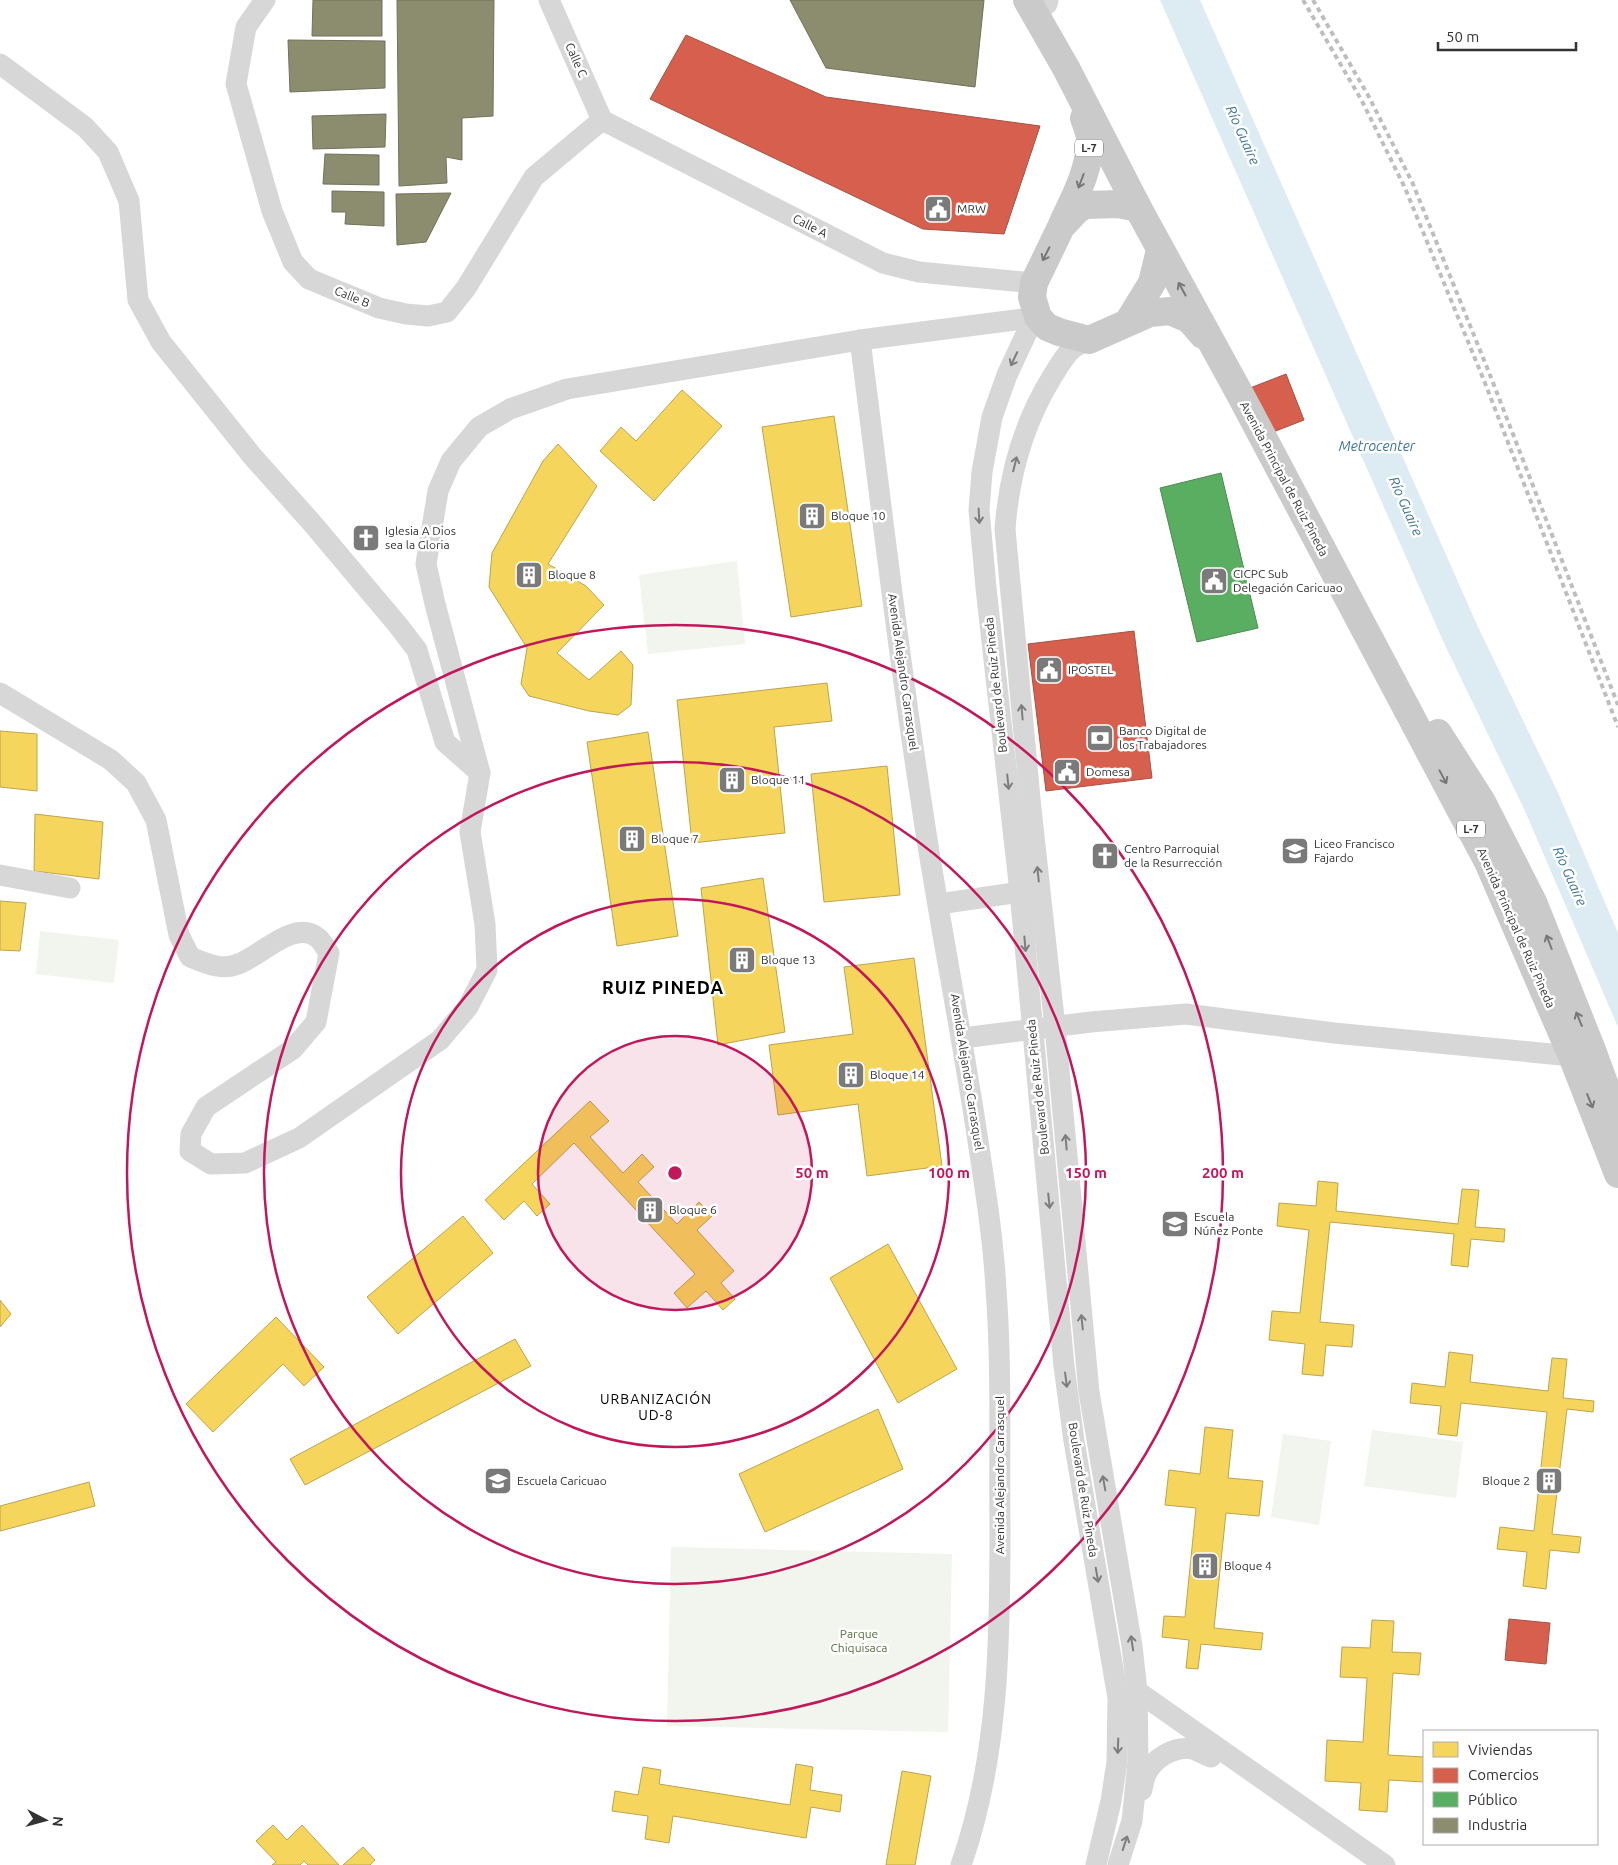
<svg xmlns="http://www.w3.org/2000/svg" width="1618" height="1865" font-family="Ubuntu,sans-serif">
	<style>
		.green { fill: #f1f5ed }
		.water { fill: #ddebf3 }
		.homes { fill: #f6d55c; stroke: #bca450 }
		.shops { fill: #d6604d; stroke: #a55245 }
		.public { fill: #5aae61; stroke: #4e8953 }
		.industry { fill: #8c8c6e; stroke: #71715c }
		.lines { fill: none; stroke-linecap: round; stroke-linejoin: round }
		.minor { stroke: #d7d7d7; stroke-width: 21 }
		.primary { stroke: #cacaca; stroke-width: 28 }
		.rail { stroke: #bebebe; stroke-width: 4; stroke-dasharray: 5 4; stroke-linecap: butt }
		.oneway { stroke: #777 }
		.oneway2 { stroke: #7d7d7d }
		.ring { fill: none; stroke: #c2185b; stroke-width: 2.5 }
		.labels { text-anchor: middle; stroke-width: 5; stroke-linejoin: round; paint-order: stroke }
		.shield { fill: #fff; stroke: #707070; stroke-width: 1 }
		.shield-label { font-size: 11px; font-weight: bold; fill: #333 }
		.street-label { font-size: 12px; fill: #333; stroke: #fff }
		.poi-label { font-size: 12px; fill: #333; stroke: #fff; text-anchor: start }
		.park-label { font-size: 12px; fill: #56703f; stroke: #fff }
		.water-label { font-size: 14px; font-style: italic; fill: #3f7597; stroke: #fff }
		.neighbourhood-label { font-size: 14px; letter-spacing: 1px; fill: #000; stroke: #fff }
		.district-label { font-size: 18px; font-weight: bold; letter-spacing: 1px; fill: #000; stroke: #fff }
		.centre { fill: #c2185b; stroke: #fff; stroke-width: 2.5 }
		.ring-label { font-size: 15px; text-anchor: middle; font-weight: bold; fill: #c2185b; stroke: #fff; stroke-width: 5; stroke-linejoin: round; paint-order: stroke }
	</style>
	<rect width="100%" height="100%" fill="#fff"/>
	<!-- green -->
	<g class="green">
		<path d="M 737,561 L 745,644 L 648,654 L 639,575 Z"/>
		<path d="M 40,931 L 119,940 L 114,983 L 36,974 Z"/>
		<path d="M 1372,1430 L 1463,1442 L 1456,1498 L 1364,1486 Z"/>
		<path d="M 1283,1434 L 1331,1441 L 1319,1525 L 1271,1517 Z"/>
		<path d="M 671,1547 L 952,1554 L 948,1732 L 667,1726 Z"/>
	</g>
	<!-- water -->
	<path class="water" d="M 1160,0 L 1200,0 L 1478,627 L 1559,795 L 1618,933 L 1618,1027 L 1525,811 L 1444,643 Z"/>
	<!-- homes -->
	<g class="homes">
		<path d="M 682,390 L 722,426 L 654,501 L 600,451 L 621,427 L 636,441 Z"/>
		<path d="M 834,416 L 862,606 L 791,617 L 762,427 Z"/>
		<path d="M 558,444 L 597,486 L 548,564 L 586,586 L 604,605 L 557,653 L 589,680 L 621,651 L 633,665 L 631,705 L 618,715 L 589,711 L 529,696 L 521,684 L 527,648 L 489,587 L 492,553 L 543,461 Z"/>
		<path d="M 827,683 L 832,721 L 774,727 L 785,833 L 692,843 L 677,700 Z"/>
		<path d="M 0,731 L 37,734 L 37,791 L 0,787 Z"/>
		<path d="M 648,732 L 678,936 L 617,946 L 587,742 Z"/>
		<path d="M 887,766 L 900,895 L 824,902 L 811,774 Z"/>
		<path d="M 35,814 L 103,822 L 99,879 L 34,871 Z"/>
		<path d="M 763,878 L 785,1032 L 718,1045 L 701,888 Z"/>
		<path d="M 0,901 L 26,903 L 20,951 L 0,950 Z"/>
		<path d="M 914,958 L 942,1166 L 867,1176 L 858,1104 L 778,1115 L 769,1045 L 853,1034 L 844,967 Z"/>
		<path d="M 590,1101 L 609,1121 L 590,1137 L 623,1173 L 642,1154 L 654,1167 L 638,1182 L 677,1224 L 699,1202 L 712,1216 L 697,1230 L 734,1271 L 721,1283 L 735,1299 L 723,1310 L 706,1291 L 687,1308 L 674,1293 L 695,1274 L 574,1143 L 532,1184 L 550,1204 L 537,1216 L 524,1201 L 504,1220 L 485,1200 Z"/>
		<path d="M 1318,1181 L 1338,1183 L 1336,1211 L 1458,1224 L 1462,1189 L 1479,1190 L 1475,1227 L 1505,1229 L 1504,1242 L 1471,1239 L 1468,1267 L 1451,1265 L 1454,1234 L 1330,1222 L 1320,1322 L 1354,1325 L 1352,1347 L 1326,1345 L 1323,1376 L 1302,1374 L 1305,1344 L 1269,1340 L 1272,1311 L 1300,1313 L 1309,1230 L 1277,1226 L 1279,1203 L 1316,1206 Z"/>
		<path d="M 463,1216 L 493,1253 L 398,1334 L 367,1297 Z"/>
		<path d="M 888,1244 L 957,1369 L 898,1403 L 830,1278 Z"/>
		<path d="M 0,1300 L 11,1314 L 0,1327 Z"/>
		<path d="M 276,1317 L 324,1367 L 304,1386 L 283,1364 L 213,1432 L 186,1404 Z"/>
		<path d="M 515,1339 L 531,1366 L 305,1485 L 290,1459 Z"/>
		<path d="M 1449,1352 L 1473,1355 L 1470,1382 L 1548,1391 L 1552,1358 L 1567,1359 L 1563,1398 L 1594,1401 L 1593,1412 L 1567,1409 L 1552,1534 L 1581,1537 L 1579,1553 L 1550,1550 L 1546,1589 L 1523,1586 L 1527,1552 L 1497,1549 L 1500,1527 L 1534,1531 L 1547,1412 L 1461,1403 L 1457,1436 L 1438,1434 L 1441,1406 L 1410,1403 L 1412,1383 L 1445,1387 Z"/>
		<path d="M 878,1409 L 903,1469 L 765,1532 L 739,1474 Z"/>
		<path d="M 1205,1427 L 1233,1430 L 1228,1478 L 1263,1481 L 1259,1516 L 1226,1513 L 1214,1628 L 1263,1633 L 1261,1650 L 1201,1644 L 1198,1669 L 1186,1668 L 1189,1640 L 1162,1637 L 1164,1616 L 1185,1617 L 1196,1508 L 1165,1505 L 1169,1470 L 1200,1474 Z"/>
		<path d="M 89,1482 L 95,1506 L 0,1531 L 0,1506 Z"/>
		<path d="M 1372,1620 L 1394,1621 L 1392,1652 L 1421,1653 L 1419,1675 L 1393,1673 L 1388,1755 L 1424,1757 L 1424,1782 L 1389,1780 L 1387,1812 L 1359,1810 L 1361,1783 L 1325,1781 L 1327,1740 L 1363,1742 L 1367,1678 L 1340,1677 L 1342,1647 L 1370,1648 Z"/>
		<path d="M 796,1764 L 813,1767 L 810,1790 L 842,1795 L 840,1812 L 811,1807 L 806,1838 L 673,1816 L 669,1843 L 645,1839 L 648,1816 L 612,1811 L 615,1791 L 638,1795 L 643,1767 L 661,1770 L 659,1784 L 790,1805 Z"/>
		<path d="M 902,1771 L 931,1776 L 915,1865 L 886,1865 Z"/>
		<path d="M 273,1825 L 287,1840 L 302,1825 L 339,1865 L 308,1865 L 304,1861 L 300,1865 L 272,1865 L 276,1862 L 256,1841 Z"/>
		<path d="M 363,1847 L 375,1860 L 370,1865 L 343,1865 Z"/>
	</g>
	<!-- shops -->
	<g class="shops">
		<path d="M 686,35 L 826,97 L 1040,126 L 1004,234 L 923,229 L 650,99 Z"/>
		<path d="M 1286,374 L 1304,420 L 1268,434 L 1250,388 Z"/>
		<path d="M 1134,631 L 1152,778 L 1046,791 L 1028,644 Z"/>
		<path d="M 1509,1619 L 1550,1623 L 1546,1664 L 1505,1660 Z"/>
	</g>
	<!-- public -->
	<path class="public" d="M 1221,473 L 1258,628 L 1197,642 L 1160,488 Z"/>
	<!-- industry -->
	<g class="industry">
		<path d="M 313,0 L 382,0 L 382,36 L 312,36 Z"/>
		<path d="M 397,0 L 494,0 L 493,116 L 462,118 L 462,160 L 446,157 L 447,183 L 399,186 Z"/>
		<path d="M 790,0 L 984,0 L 975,87 L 826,68 Z"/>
		<path d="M 288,40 L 385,41 L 385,88 L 290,92 Z"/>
		<path d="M 386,114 L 385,147 L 313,149 L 312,116 Z"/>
		<path d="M 325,154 L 379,155 L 379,185 L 323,184 Z"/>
		<path d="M 332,191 L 384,192 L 384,226 L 345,224 L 346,212 L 332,212 Z"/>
		<path d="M 451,193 L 426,242 L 397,245 L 396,194 Z"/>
	</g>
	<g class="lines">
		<!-- minor -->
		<g class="minor">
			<path d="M 265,0 L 246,27 L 236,84 L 272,211 L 293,262 L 309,279 L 379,308 L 406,314 L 428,316 L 447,312 L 466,288 L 534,177 L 602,120"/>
			<path d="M 549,0 L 602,120"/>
			<path d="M 1035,14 L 1047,4 L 1048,0"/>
			<path d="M 0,64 L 85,127 L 108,152 L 129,201 L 138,300 L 161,342 L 253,457 L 312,523 L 397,624 L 417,650 L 445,742 L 480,773"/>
			<path d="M 602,120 L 883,263 L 919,272 L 1034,283"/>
			<path d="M 1038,317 L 1027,332 L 1007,375 L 992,417 L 982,472 L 979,510 L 986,588 L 1020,892 L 1064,1366 L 1074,1441 L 1118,1698 L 1117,1762 L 1111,1801 L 1096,1865"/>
			<path d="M 860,340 C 880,493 897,647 921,800 C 937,910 959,1018 976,1128 C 984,1181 993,1235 996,1289 C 1002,1369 999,1449 1000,1529 C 1000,1642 999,1757 961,1865"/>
			<path d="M 1089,340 C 1084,343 1077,345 1072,349 C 1064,356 1058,368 1052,377 C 1023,424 1009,475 1005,529 L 1031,809 L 1055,1027 L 1089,1392 L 1132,1646 L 1137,1691 L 1138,1762 L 1132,1821 L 1118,1865"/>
			<path d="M 0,693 L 111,760 L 136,783 L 156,820 L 179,935 L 190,957 C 206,963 221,971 238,964 C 260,957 294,918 318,938 C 322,941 326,949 329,953 L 316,1022 L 293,1049 L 206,1107 L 191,1134 L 190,1151 L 211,1164 L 245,1163 L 299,1138 L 440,1040 L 468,1007 L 487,970 L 485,924 L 470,832 L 480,773 L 435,604 L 426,564 L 438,491 L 451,461 L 479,427 L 510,409 L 567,389 L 860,340 L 1038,317"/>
			<path d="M 0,875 L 70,888"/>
			<path d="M 939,904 L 1020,892"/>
			<path d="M 962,1038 L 1091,1022 L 1186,1014 L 1334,1033 L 1572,1056 L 1585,1052"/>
			<path d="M 1137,1691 L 1385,1865"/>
			<path d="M 1142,1790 C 1143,1785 1144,1779 1146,1774 C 1154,1758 1174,1746 1192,1749 C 1199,1751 1205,1755 1211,1757"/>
		</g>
		<!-- primary -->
		<g class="primary">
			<path d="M 1027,0 L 1066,68 L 1138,208 L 1241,396 L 1488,862 L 1572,1056 L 1618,1174"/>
			<path d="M 1138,208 L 1118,204 L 1086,205 L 1078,209 L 1061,227 L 1034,283 L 1032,297 L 1038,317 L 1047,327 L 1059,332 L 1089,340 L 1150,313 L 1170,311 L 1189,319 L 1203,335"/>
			<path d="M 1063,222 C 1076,195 1091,167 1090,137 C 1089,131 1086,124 1084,118"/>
			<path d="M 1128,322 L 1152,283 L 1160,250"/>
			<path d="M 1438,733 L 1482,802 L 1533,902 L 1592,1050 L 1618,1121"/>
		</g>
		<!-- rail -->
		<g class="rail">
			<path d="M 1303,0 L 1362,101 L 1405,188 L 1485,383 L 1618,727"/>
			<path d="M 1313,0 L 1369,97 L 1413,184 L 1492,380 L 1618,705"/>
		</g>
	</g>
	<!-- one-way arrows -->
	<defs><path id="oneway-shaft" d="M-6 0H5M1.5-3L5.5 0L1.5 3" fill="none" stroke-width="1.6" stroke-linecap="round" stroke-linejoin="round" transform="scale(1.25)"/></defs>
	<g class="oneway">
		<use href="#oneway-shaft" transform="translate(1081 181) rotate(111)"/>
		<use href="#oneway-shaft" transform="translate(1046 254) rotate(117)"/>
		<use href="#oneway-shaft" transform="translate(1182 289) rotate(-119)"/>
		<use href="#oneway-shaft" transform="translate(1443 777) rotate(62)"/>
		<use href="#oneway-shaft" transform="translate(1549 942) rotate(-111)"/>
		<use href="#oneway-shaft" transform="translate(1579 1019) rotate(-112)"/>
		<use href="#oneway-shaft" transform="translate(1590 1101) rotate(68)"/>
	</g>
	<g class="oneway2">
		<use href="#oneway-shaft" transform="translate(1014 359) rotate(115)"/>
		<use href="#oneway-shaft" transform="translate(1015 464) rotate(-76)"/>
		<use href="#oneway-shaft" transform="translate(979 516) rotate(87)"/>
		<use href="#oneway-shaft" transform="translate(1022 712) rotate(-95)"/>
		<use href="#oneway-shaft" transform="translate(1008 782) rotate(84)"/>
		<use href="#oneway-shaft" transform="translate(1038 874) rotate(-96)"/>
		<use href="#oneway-shaft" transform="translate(1025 944) rotate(85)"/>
		<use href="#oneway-shaft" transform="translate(1066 1142) rotate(-95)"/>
		<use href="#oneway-shaft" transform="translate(1049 1201) rotate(84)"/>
		<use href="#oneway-shaft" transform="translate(1082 1322) rotate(-96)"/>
		<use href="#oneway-shaft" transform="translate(1066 1380) rotate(83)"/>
		<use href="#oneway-shaft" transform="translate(1104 1483) rotate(-100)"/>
		<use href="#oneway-shaft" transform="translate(1097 1575) rotate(80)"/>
		<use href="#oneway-shaft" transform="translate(1132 1643) rotate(-99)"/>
		<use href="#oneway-shaft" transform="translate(1118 1746) rotate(92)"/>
		<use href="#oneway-shaft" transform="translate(1125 1843) rotate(-72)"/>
	</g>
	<!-- distance rings -->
	<circle cx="675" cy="1173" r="137" fill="#c2185b" fill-opacity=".12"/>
	<g class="ring">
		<circle cx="675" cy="1173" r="137"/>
		<circle cx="675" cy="1173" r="274"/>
		<circle cx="675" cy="1173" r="411"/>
		<circle cx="675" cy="1173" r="548"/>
	</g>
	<!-- icons -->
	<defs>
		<g id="civic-square" transform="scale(1.4375)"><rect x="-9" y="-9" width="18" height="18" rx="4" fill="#7a7a7a" stroke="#fff"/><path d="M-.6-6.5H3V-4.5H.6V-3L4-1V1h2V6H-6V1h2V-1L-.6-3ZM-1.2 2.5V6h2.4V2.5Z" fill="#fff"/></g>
		<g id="building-square" transform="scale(1.4375)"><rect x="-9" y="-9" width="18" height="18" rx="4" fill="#7a7a7a" stroke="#fff"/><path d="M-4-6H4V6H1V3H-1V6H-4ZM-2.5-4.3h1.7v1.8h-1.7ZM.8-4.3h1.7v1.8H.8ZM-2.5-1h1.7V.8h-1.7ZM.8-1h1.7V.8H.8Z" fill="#fff"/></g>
		<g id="church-square" transform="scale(1.4375)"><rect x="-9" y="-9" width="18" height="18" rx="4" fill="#7a7a7a" stroke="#fff"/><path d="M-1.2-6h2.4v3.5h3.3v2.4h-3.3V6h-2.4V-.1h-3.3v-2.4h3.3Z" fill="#fff"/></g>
		<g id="bank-square" transform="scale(1.4375)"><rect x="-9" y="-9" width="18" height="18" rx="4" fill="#7a7a7a" stroke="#fff"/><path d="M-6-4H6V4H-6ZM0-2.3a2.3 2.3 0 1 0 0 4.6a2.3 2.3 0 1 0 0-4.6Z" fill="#fff"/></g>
		<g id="school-square" transform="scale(1.4375)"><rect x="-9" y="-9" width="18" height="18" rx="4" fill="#7a7a7a" stroke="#fff"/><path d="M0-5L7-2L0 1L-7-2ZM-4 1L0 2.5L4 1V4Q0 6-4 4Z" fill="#fff"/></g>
	</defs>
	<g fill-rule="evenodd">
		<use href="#civic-square" x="938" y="209"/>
		<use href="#building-square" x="812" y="516"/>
		<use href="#church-square" x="366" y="538"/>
		<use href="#building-square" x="529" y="575"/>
		<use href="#civic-square" x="1214" y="581"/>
		<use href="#civic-square" x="1049" y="670"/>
		<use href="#bank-square" x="1100" y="738"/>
		<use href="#civic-square" x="1067" y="772"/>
		<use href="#building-square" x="732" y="780"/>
		<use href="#building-square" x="632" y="839"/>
		<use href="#school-square" x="1295" y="851"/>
		<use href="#church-square" x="1105" y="856"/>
		<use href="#building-square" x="742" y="960"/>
		<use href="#building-square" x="851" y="1075"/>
		<use href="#building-square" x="650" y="1210"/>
		<use href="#school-square" x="1175" y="1224"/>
		<use href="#school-square" x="498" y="1481"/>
		<use href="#building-square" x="1549" y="1481"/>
		<use href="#building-square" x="1205" y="1566"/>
	</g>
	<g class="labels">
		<!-- shield labels -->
		<g class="shield">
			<rect x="1075" y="139.5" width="28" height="17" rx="4"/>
			<rect x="1457" y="820.5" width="28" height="17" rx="4"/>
		</g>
		<g class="shield-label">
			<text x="1089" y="152">L-7</text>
			<text x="1471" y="833">L-7</text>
		</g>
		<!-- street labels -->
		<g class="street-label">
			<text transform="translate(576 60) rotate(66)" y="4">Calle C</text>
			<text transform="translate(810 226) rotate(27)" y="4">Calle A</text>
			<text transform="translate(352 297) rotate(22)" y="4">Calle B</text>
			<text transform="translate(1284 479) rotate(62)" y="4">Avenida Principal de Ruiz Pineda</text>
			<text transform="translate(903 672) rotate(82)" y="4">Avenida Alejandro Carrasquel</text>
			<text transform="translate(996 685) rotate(-96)" y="4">Boulevard de Ruiz Pineda</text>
			<text transform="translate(1516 928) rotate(66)" y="4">Avenida Principal de Ruiz Pineda</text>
			<text transform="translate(967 1072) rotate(81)" y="4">Avenida Alejandro Carrasquel</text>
			<text transform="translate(1038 1087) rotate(-96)" y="4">Boulevard de Ruiz Pineda</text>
			<text transform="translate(1000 1475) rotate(-90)" y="4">Avenida Alejandro Carrasquel</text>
			<text transform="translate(1083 1490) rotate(81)" y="4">Boulevard de Ruiz Pineda</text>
		</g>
		<!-- poi labels -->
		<g class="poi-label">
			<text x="957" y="213">MRW</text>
			<text x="831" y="520">Bloque 10</text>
			<text x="385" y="535">Iglesia A Dios<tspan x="385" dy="14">sea la Gloria</tspan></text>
			<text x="1233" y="578">CICPC Sub<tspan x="1233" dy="14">Delegación Caricuao</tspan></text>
			<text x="548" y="579">Bloque 8</text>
			<text x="1068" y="674">IPOSTEL</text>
			<text x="1119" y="735">Banco Digital de<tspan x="1119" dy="14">los Trabajadores</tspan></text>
			<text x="1086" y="776">Domesa</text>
			<text x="751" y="784">Bloque 11</text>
			<text x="651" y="843">Bloque 7</text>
			<text x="1314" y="848">Liceo Francisco<tspan x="1314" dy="14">Fajardo</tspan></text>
			<text x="1124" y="853">Centro Parroquial<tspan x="1124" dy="14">de la Resurrección</tspan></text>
			<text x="761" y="964">Bloque 13</text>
			<text x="870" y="1079">Bloque 14</text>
			<text x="669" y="1214">Bloque 6</text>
			<text x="1194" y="1221">Escuela<tspan x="1194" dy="14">Núñez Ponte</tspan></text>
			<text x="517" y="1485">Escuela Caricuao</text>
			<text x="1530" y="1485" text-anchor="end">Bloque 2</text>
			<text x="1224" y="1570">Bloque 4</text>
		</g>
		<!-- park labels -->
		<g class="park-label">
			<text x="859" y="1638">Parque<tspan x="859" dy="14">Chiquisaca</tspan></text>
		</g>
		<!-- water labels -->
		<g class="water-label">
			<text transform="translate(1243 135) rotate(66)" y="5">Río Guaire</text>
			<text x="1377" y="451">Metrocenter</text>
			<text transform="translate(1406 506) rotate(66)" y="5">Río Guaire</text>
			<text transform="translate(1570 876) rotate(66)" y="5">Río Guaire</text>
		</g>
		<!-- neighbourhood labels -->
		<g class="neighbourhood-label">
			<text x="656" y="1404">URBANIZACIÓN<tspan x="656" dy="16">UD-8</tspan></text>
		</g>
		<!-- district labels -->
		<g class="district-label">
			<text x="663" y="994">RUIZ PINEDA</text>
		</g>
	</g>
	<circle cx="675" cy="1173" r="8" class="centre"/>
	<g class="ring-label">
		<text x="812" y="1178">50 m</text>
		<text x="949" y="1178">100 m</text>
		<text x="1086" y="1178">150 m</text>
		<text x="1223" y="1178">200 m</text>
	</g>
	<!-- legend -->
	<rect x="1423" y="1730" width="175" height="115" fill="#ffffff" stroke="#adadad"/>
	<rect x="1433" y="1742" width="25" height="15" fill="#f6d55c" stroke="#adadad"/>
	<text x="1468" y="1755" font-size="15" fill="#333333">Viviendas</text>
	<rect x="1433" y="1768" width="25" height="15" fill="#d6604d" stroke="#adadad"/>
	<text x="1468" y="1780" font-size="15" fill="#333333">Comercios</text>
	<rect x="1433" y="1792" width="25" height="15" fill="#5aae61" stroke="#adadad"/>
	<text x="1468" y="1805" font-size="15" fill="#333333">Público</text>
	<rect x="1433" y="1818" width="25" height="15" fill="#8c8c6e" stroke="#adadad"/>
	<text x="1468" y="1830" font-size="15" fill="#333333">Industria</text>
	<!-- north arrow -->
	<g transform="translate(45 1820) rotate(96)" stroke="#ffffff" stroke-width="4" paint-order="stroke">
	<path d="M0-4L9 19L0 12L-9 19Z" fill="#333333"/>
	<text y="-8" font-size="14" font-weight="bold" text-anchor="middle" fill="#333333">N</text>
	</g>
	<!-- scale -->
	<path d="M1438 42v8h138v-8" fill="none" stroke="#333333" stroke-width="2.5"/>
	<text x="1446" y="42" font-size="15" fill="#333333" stroke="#ffffff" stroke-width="4" paint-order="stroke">50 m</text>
</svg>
